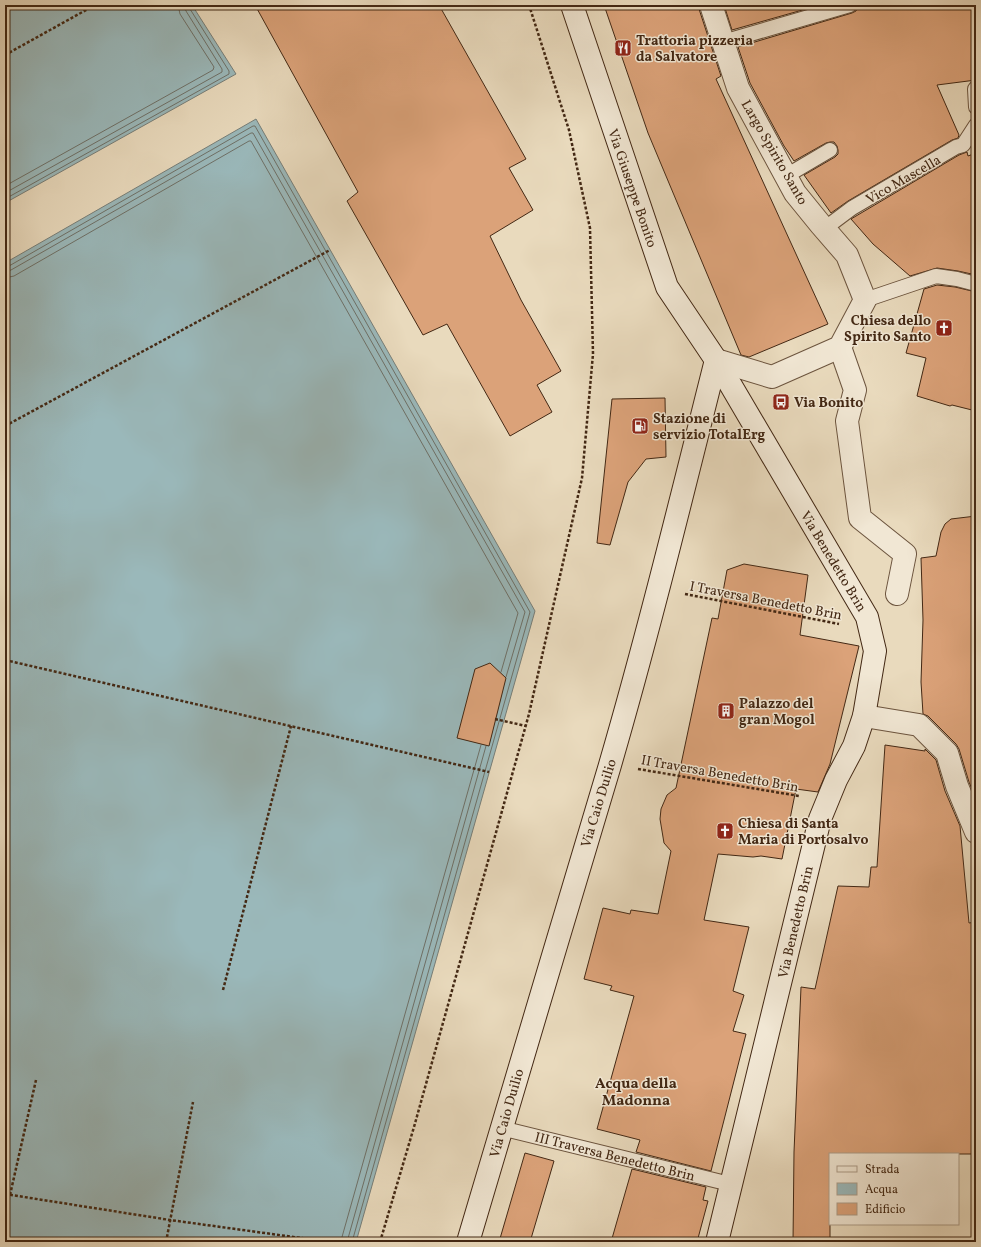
<svg xmlns="http://www.w3.org/2000/svg" width="981" height="1247" font-family="Vollkorn,serif">
	<style>
		.water { fill: #9ab8ba; stroke: #777e78 }
		.lines { fill: none; stroke-linecap: round; stroke-linejoin: round }
		.shore { stroke: #6e7067; stroke-width: 1 }
		.building { fill: #dba279; stroke: #432814 }
		.lane-casing { stroke: #6c543e; stroke-width: 16 }
		.street-casing { stroke: #6c543e; stroke-width: 24 }
		.secondary-casing { stroke: #432814; stroke-width: 24 }
		.path { stroke: #432814; stroke-width: 2.5; stroke-dasharray: 3 2; stroke-linecap: butt }
		.lane { stroke: #f1e7d4; stroke-width: 14 }
		.street { stroke: #f1e7d4; stroke-width: 22 }
		.secondary { stroke: #f1e7d4; stroke-width: 22 }
		.labels { text-anchor: middle; stroke-width: 3; stroke-linejoin: round; paint-order: stroke }
		.poi-label { font-size: 14px; font-weight: bold; fill: #432814; stroke: #f1e7d4; text-anchor: start }
		.street-label { font-size: 14px; fill: #432814; stroke: #f1e7d4 }
		.neighbourhood-label { font-size: 15px; font-weight: bold; fill: #432814; stroke: #f1e7d4 }
	</style>
	<rect width="100%" height="100%" fill="#e9dabd"/>
	<filter id="stains"><feTurbulence type="fractalNoise" baseFrequency=".005" numOctaves="4"/><feColorMatrix values="0 0 0 0 .2 0 0 0 0 .09 0 0 0 0 .02 0 0 0 .5 -.17"/></filter>
	<radialGradient id="worn" r=".72"><stop offset=".6" stop-color="#630" stop-opacity="0"/><stop offset="1" stop-color="#630" stop-opacity=".3"/></radialGradient>
	<!-- water -->
	<g class="water">
		<path d="M 5,5 L 192,5 L 236,74 L 5,203 Z"/>
		<path d="M 256,119 L 535,611 L 356,1242 L 5,1242 L 5,263 Z"/>
	</g>
	<g class="lines">
		<!-- shore -->
		<g class="shore">
			<path d="M 5,186 L 213,70 L 214,67 L 180,14 L 178,5"/>
			<path d="M 5,193 L 222,72 L 222,69 L 186,11 L 184,5"/>
			<path d="M 5,199 L 229,74 L 229,71 L 190,9 L 189,5"/>
			<path d="M 5,267 L 9,266 L 253,126 L 255,126 L 530,612 L 352,1242"/>
			<path d="M 5,272 L 11,270 L 251,133 L 253,133 L 525,612 L 506,677"/>
			<path d="M 5,278 L 14,276 L 249,141 L 251,141 L 518,613 L 501,672"/>
			<path d="M 341,1242 L 342,1237 L 481,745"/>
			<path d="M 347,1242 L 486,746"/>
		</g>
	</g>
	<!-- building -->
	<g class="building">
		<path d="M 255,5 L 439,5 L 526,159 L 509,168 L 533,210 L 490,236 L 521,300 L 561,371 L 537,385 L 552,412 L 510,436 L 447,324 L 423,335 L 347,201 L 358,192 Z"/>
		<path d="M 604,5 L 699,5 L 699,9 L 721,76 L 716,79 L 828,324 L 749,357 L 741,355 L 648,133 Z"/>
		<path d="M 724,5 L 820,5 L 732,30 Z"/>
		<path d="M 858,5 L 976,5 L 976,80 L 937,85 L 959,135 L 958,138 L 952,140 L 848,201 L 831,213 L 804,175 L 835,157 L 838,154 L 838,150 L 837,146 L 834,142 L 830,142 L 826,143 L 794,161 L 784,146 L 750,83 L 738,47 L 852,13 L 856,11 Z"/>
		<path d="M 967,152 L 968,156 L 976,153 L 976,275 L 958,271 L 937,268 L 910,276 L 873,244 L 851,219 L 959,155 Z"/>
		<path d="M 937,285 L 955,287 L 976,292 L 976,411 L 952,405 L 950,406 L 917,396 L 926,358 L 906,353 L 924,289 Z"/>
		<path d="M 665,398 L 666,457 L 646,459 L 628,482 L 610,545 L 597,543 L 612,399 Z"/>
		<path d="M 976,516 L 976,591 L 972,591 L 972,644 L 976,644 L 976,799 L 969,782 L 959,749 L 956,744 L 928,716 L 923,714 L 921,682 L 923,620 L 921,558 L 936,556 L 941,532 L 945,524 L 951,519 Z"/>
		<path d="M 744,564 L 808,575 L 800,635 L 859,646 L 830,764 L 818,792 L 796,789 L 782,859 L 761,856 L 753,857 L 718,854 L 704,920 L 749,927 L 733,991 L 744,995 L 733,1031 L 746,1034 L 711,1171 L 636,1152 L 640,1140 L 597,1129 L 634,996 L 610,990 L 612,986 L 584,979 L 603,908 L 630,914 L 631,910 L 658,914 L 671,851 L 664,843 L 660,819 L 661,809 L 667,795 L 676,788 L 712,618 L 718,619 L 727,570 Z"/>
		<path d="M 490,663 L 506,678 L 489,746 L 457,738 L 475,669 Z"/>
		<path d="M 885,745 L 925,751 L 925,749 L 936,760 L 945,791 L 960,826 L 969,923 L 976,922 L 976,1154 L 830,1154 L 830,1242 L 793,1242 L 794,1152 L 801,987 L 815,989 L 838,886 L 869,887 L 871,867 L 877,867 Z"/>
		<path d="M 525,1153 L 554,1161 L 530,1242 L 499,1242 Z"/>
		<path d="M 632,1169 L 706,1187 L 703,1200 L 708,1201 L 697,1242 L 611,1242 Z"/>
	</g>
	<g class="lines">
		<!-- lane casing -->
		<g class="lane-casing">
			<g id="lane">
				<path d="M 723,42 L 850,5"/>
				<path d="M 976,88 L 975,89 L 976,107"/>
				<path d="M 786,176 L 830,150"/>
				<path d="M 825,229 L 832,223 L 852,208 L 956,147 L 963,145 L 976,125"/>
				<path d="M 865,300 L 936,276 L 957,279 L 976,284"/>
				<path d="M 501,1128 L 730,1184"/>
			</g>
		</g>
		<!-- street casing -->
		<g class="street-casing">
			<g id="street">
				<path d="M 711,5 L 738,88 L 795,193 L 821,225 L 847,255 L 865,300 L 840,347 L 772,377 L 716,360"/>
				<path d="M 840,347 L 855,390 L 847,421 L 860,518 L 905,554 L 897,594"/>
				<path d="M 864,716 L 919,725 L 947,753 L 957,786 L 976,832"/>
			</g>
		</g>
		<!-- secondary casing -->
		<g class="secondary-casing">
			<g id="secondary">
				<path d="M 572,5 L 667,287 L 716,360 L 867,617 L 875,651 L 864,716 L 854,746 L 836,780 L 820,819 L 717,1242"/>
				<path d="M 468,1242 C 514,1083 563,924 610,765 C 649,631 682,495 716,360"/>
			</g>
		</g>
		<!-- path -->
		<g class="path">
			<path d="M 5,55 L 95,5"/>
			<path d="M 5,426 L 330,250"/>
			<path d="M 685,594 L 839,624"/>
			<path d="M 5,660 L 489,772"/>
			<path d="M 495,719 L 526,726"/>
			<path d="M 638,769 L 799,796"/>
			<path d="M 223,990 L 291,726"/>
			<path d="M 5,1194 L 170,1220 L 330,1242"/>
			<path d="M 10,1195 L 36,1080"/>
			<path d="M 166,1242 L 193,1102"/>
			<path d="M 380,1242 L 414,1127 L 529,714 L 582,478 L 593,354 L 590,228 L 569,130 L 529,5"/>
		</g>
		<!-- lane -->
		<use href="#lane" class="lane"/>
		<!-- street -->
		<use href="#street" class="street"/>
		<!-- secondary -->
		<use href="#secondary" class="secondary"/>
	</g>
	<!-- icons -->
	<defs>
		<g id="restaurant-square" transform="scale(0.9)"><rect x="-9" y="-9" width="18" height="18" rx="4" fill="#8f2418" stroke="#f1e7d4"/><path d="M-5-6h1v4h1v-4h1v4h1v-4h1v5L-1.5 .5V6h-2V.5L-5-1ZM5-6V6H3V1.5H1.5Q1.5-4 5-6Z" fill="#fff"/></g>
		<g id="church-square" transform="scale(0.9)"><rect x="-9" y="-9" width="18" height="18" rx="4" fill="#8f2418" stroke="#f1e7d4"/><path d="M-1.2-6h2.4v3.5h3.3v2.4h-3.3V6h-2.4V-.1h-3.3v-2.4h3.3Z" fill="#fff"/></g>
		<g id="bus-square" transform="scale(0.9)"><rect x="-9" y="-9" width="18" height="18" rx="4" fill="#8f2418" stroke="#f1e7d4"/><path d="M-5-6H5V4H4V6H2V4H-2V6H-4V4H-5ZM-3.5-4V0h7V-4ZM-3.5 1.2v1.5H-2V1.2ZM2 1.2v1.5H3.5V1.2Z" fill="#fff"/></g>
		<g id="fuel-square" transform="scale(0.9)"><rect x="-9" y="-9" width="18" height="18" rx="4" fill="#8f2418" stroke="#f1e7d4"/><path d="M-5.5-6h7V0h2V4h1.3V-2.5L3-4.5l.8-.8L6-3V5H2.5V1h-1V6h-7ZM-4.2-4.7v3.2H.2V-4.7Z" fill="#fff"/></g>
		<g id="building-square" transform="scale(0.9)"><rect x="-9" y="-9" width="18" height="18" rx="4" fill="#8f2418" stroke="#f1e7d4"/><path d="M-4-6H4V6H1V3H-1V6H-4ZM-2.5-4.3h1.7v1.8h-1.7ZM.8-4.3h1.7v1.8H.8ZM-2.5-1h1.7V.8h-1.7ZM.8-1h1.7V.8H.8Z" fill="#fff"/></g>
	</defs>
	<g fill-rule="evenodd">
		<use href="#restaurant-square" x="623" y="48"/>
		<use href="#church-square" x="944" y="328"/>
		<use href="#bus-square" x="781" y="402"/>
		<use href="#fuel-square" x="640" y="426"/>
		<use href="#building-square" x="726" y="711"/>
		<use href="#church-square" x="725" y="831"/>
	</g>
	<g class="labels">
		<!-- poi labels -->
		<g class="poi-label">
			<text x="636" y="45">Trattoria pizzeria<tspan x="636" dy="16">da Salvatore</tspan></text>
			<text x="931" y="325" text-anchor="end">Chiesa dello<tspan x="931" dy="16">Spirito Santo</tspan></text>
			<text x="794" y="407">Via Bonito</text>
			<text x="653" y="423">Stazione di<tspan x="653" dy="16">servizio TotalErg</tspan></text>
			<text x="739" y="708">Palazzo del<tspan x="739" dy="16">gran Mogol</tspan></text>
			<text x="738" y="828">Chiesa di Santa<tspan x="738" dy="16">Maria di Portosalvo</tspan></text>
		</g>
		<!-- street labels -->
		<g class="street-label">
			<text transform="translate(775 152) rotate(60)" y="5">Largo Spirito Santo</text>
			<text transform="translate(903 179) rotate(-30)" y="5">Vico Mascella</text>
			<text transform="translate(633 188) rotate(71)" y="5">Via Giuseppe Bonito</text>
			<text transform="translate(834 561) rotate(59)" y="5">Via Benedetto Brin</text>
			<text transform="translate(766 600) rotate(11)" y="5">I Traversa Benedetto Brin</text>
			<text transform="translate(720 773) rotate(10)" y="5">II Traversa Benedetto Brin</text>
			<text transform="translate(598 803) rotate(-73)" y="5">Via Caio Duilio</text>
			<text transform="translate(795 922) rotate(-77)" y="5">Via Benedetto Brin</text>
			<text transform="translate(506 1113) rotate(-74)" y="5">Via Caio Duilio</text>
			<text transform="translate(615 1156) rotate(14)" y="5">III Traversa Benedetto Brin</text>
		</g>
		<!-- neighbourhood labels -->
		<g class="neighbourhood-label">
			<text x="636" y="1088">Acqua della<tspan x="636" dy="17">Madonna</tspan></text>
		</g>
	</g>
	<!-- margin -->
	<rect width="981" height="1247" fill="none" stroke="#e9dabd" stroke-width="20"/>
	<rect x="6" y="6" width="969" height="1235" fill="none" stroke="#432814" stroke-width="2"/>
	<rect x="10" y="10" width="961" height="1227" fill="none" stroke="#432814"/>
	<!-- legend -->
	<rect x="829" y="1153" width="130" height="72" fill="#f1e7d4" stroke="#ab9b87"/>
	<rect x="837" y="1166" width="20" height="6" fill="#f1e7d4" stroke="#ab9b87"/>
	<text x="865" y="1173" font-size="12" fill="#432814">Strada</text>
	<rect x="837" y="1183" width="20" height="12" fill="#9ab8ba" stroke="#ab9b87"/>
	<text x="865" y="1193" font-size="12" fill="#432814">Acqua</text>
	<rect x="837" y="1203" width="20" height="12" fill="#dba279" stroke="#ab9b87"/>
	<text x="865" y="1213" font-size="12" fill="#432814">Edificio</text>
	<rect width="100%" height="100%" filter="url(#stains)"/>
	<rect width="100%" height="100%" fill="url(#worn)"/>
</svg>
